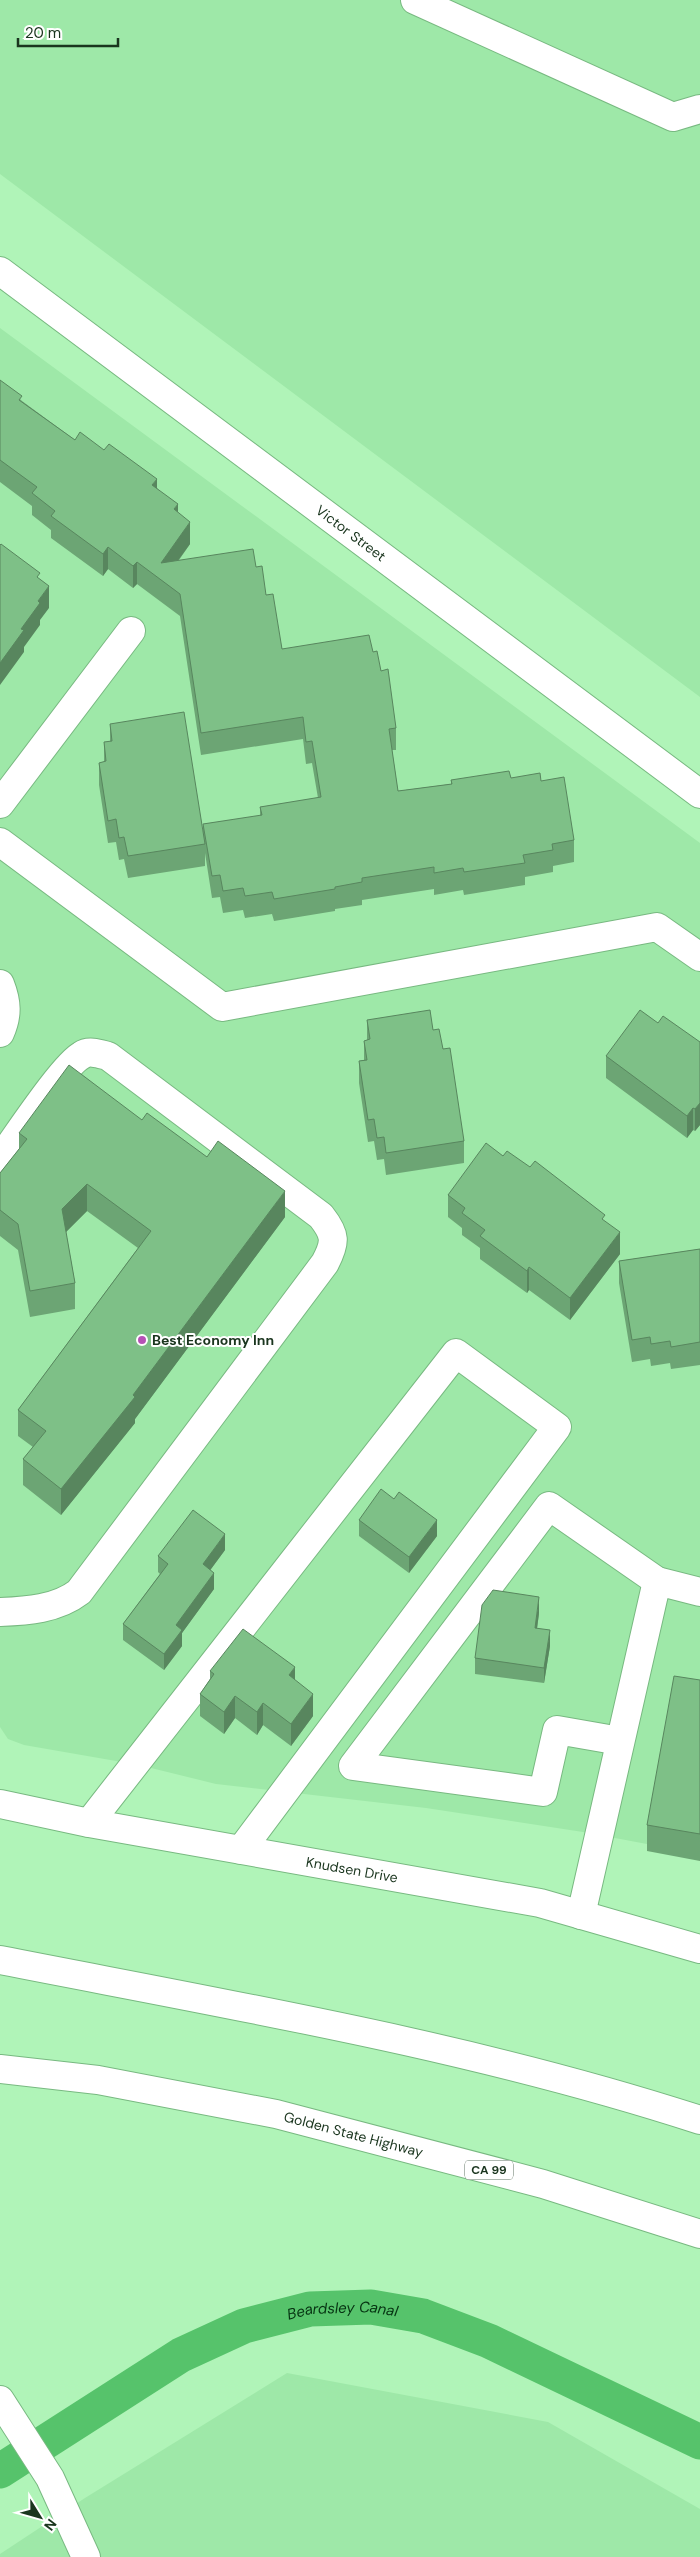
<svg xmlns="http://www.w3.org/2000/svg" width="700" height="2557" font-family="'DM Sans',sans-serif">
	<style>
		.built { fill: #9ee8a8 }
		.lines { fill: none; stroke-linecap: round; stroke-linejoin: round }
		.canal { stroke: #56c36b; stroke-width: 35 }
		.minor-casing { stroke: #78b981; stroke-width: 30 }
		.highway-casing { stroke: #78b981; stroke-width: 30 }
		.minor { stroke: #fff; stroke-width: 28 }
		.highway { stroke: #fff; stroke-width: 28 }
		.wall { fill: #6ca574 }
		.shaded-wall { fill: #58865e }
		.building { fill: #7ec087; stroke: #58865e }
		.poi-dot { fill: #b651b6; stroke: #fff; stroke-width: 2 }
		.labels { text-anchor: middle; stroke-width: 4; stroke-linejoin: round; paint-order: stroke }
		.shield { fill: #fff; stroke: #5f7262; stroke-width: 1 }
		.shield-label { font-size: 12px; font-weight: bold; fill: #1a351e }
		.street-label { font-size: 14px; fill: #1a351e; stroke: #fff }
		.poi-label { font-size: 14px; font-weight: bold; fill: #1a351e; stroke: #fff; text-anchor: start }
		.water-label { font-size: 15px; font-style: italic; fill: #063412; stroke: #fff }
	</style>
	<rect width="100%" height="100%" fill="#b0f4b8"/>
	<!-- built -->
	<g class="built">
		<path d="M 0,0 L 700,0 L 700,697 L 0,174 Z"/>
		<path d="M 0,328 L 700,843 L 700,1854 L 583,1832 L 426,1808 L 216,1784 L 139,1765 L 24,1745 L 8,1739 L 0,1727 Z"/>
		<path d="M 287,2373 L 548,2422 L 700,2509 L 700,2557 L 0,2557 L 0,2554 L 85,2498 Z"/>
	</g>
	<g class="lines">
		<!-- canal -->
		<path class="canal" id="s1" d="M 0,2471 L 181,2355 L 244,2326 L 310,2309 L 371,2307 L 423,2316 L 489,2341 L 700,2442"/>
		<!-- minor casing -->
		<g class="minor-casing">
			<g id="minor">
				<path d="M 415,0 L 673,117 L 700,109"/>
				<path id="s2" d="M 0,271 L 700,794"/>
				<path d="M 0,804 L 131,631"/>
				<path d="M 0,842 L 222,1007 L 657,927 L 700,957"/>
				<path d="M 0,984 C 7,1002 8,1015 0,1033"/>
				<path d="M 0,1159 C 15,1139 64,1064 82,1055 C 89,1050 100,1054 108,1056 L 321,1216 C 336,1235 336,1242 325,1263 L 79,1592 C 57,1609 27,1611 0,1612"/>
				<path d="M 620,1741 L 557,1730 L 543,1792 L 353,1766 L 549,1506 L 657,1581"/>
				<path id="s3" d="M 0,1804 L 89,1823 L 540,1903 L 700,1949"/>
				<path d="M 89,1823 L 456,1353 L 557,1427 L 241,1850"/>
				<path d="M 581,1915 L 657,1581 L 700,1592"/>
				<path d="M 0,2400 L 50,2478 L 86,2557"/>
			</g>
		</g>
		<!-- highway casing -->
		<g class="highway-casing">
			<g id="highway">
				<path d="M 0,1960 C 235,2006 472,2046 700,2120"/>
				<path id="s4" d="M 0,2069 L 98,2080 L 276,2114 L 543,2184 L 700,2234"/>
			</g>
		</g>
		<!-- minor -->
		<use href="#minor" class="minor"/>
		<!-- highway -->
		<use href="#highway" class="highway"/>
	</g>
	<!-- wall -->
	<g class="wall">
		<path d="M 0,380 L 22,401 L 75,440 L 157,488 L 178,513 L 190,544 L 179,560 L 256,567 L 266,595 L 282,649 L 373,652 L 381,671 L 396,728 L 396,750 L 392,750 L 398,791 L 451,784 L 451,780 L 511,778 L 541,781 L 574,840 L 574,862 L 553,866 L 553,872 L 525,877 L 525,885 L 464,895 L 463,890 L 434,895 L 434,889 L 362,900 L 362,905 L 335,909 L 335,911 L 274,921 L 272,914 L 245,918 L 243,910 L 223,913 L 220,897 L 212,898 L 205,853 L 205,866 L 128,878 L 124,859 L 119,860 L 116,842 L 108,843 L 99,785 L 99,763 L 104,762 L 104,742 L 110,742 L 110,724 L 203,837 L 203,824 L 260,816 L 260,807 L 318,798 L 312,763 L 306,764 L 303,739 L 201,755 L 180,616 L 137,584 L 133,588 L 108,569 L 103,576 L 51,538 L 51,530 L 32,515 L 32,506 L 0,482 Z"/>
		<path d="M 367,1020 L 433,1030 L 443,1049 L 464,1141 L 464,1163 L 386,1175 L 384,1159 L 377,1160 L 374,1141 L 368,1142 L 359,1083 L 359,1061 L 364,1060 L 364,1041 L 367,1040 Z"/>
		<path d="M 658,1023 L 700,1042 L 700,1125 L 695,1131 L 693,1130 L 687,1138 L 606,1078 L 606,1056 Z"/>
		<path d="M 142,1120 L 285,1217 L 135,1419 L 135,1423 L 61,1515 L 23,1485 L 23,1459 L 33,1447 L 18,1436 L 18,1410 L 138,1248 L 87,1211 L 66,1232 L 75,1283 L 75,1309 L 30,1317 L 18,1250 L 0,1236 L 0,1173 L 19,1149 L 19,1133 Z"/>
		<path d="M 503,1156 L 605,1222 L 620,1254 L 570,1320 L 529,1290 L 527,1293 L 480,1259 L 480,1248 L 462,1235 L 462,1228 L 448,1217 L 448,1195 Z"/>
		<path d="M 700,1249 L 700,1365 L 671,1369 L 670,1363 L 651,1366 L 650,1359 L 632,1362 L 619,1283 L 619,1261 Z"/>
		<path d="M 359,1520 L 437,1536 L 409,1573 L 359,1536 Z"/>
		<path d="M 225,1550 L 210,1570 L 214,1589 L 182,1633 L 182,1646 L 164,1670 L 123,1640 L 123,1624 L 160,1574 L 158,1572 L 158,1556 Z"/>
		<path d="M 539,1613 L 537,1628 L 550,1646 L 544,1683 L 475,1674 L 475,1658 Z"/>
		<path d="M 210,1671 L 295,1680 L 313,1716 L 291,1746 L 263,1725 L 257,1735 L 235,1718 L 224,1734 L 200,1716 L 200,1694 L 210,1679 Z"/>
		<path d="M 700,1680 L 700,1861 L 647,1851 L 647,1825 Z"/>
	</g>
	<!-- shaded-wall -->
	<g class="shaded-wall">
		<path d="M 157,479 L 157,501 L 152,485 Z"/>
		<path d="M 178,504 L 178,526 L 174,509 Z"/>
		<path d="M 190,522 L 190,544 L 163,581 L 161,563 Z"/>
		<path d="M 108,547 L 108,569 L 103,576 L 103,554 Z"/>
		<path d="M 137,562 L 137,584 L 133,588 L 133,566 Z"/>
		<path d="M 49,586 L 49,608 L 40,620 L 40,625 L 24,647 L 24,652 L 0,685 L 0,663 L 38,601 Z"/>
		<path d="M 700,1103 L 700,1125 L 695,1131 L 695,1109 Z"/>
		<path d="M 693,1108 L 693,1130 L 687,1138 L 687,1116 Z"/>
		<path d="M 87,1184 L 87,1211 L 62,1236 L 62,1209 Z"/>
		<path d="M 285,1191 L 285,1217 L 135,1419 L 135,1423 L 61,1515 L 61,1489 L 133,1395 Z"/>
		<path d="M 620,1232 L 620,1254 L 570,1320 L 570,1298 Z"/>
		<path d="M 529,1267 L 529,1290 L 527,1293 L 527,1271 Z"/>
		<path d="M 437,1520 L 437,1536 L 409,1573 L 409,1557 Z"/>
		<path d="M 225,1534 L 225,1550 L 203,1580 L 203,1564 Z"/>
		<path d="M 214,1573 L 214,1589 L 182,1633 L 182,1646 L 164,1670 L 164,1654 L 176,1625 Z"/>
		<path d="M 539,1597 L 539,1613 L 535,1644 L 535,1628 Z"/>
		<path d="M 550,1630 L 550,1646 L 544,1683 L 544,1668 Z"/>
		<path d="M 295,1667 L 295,1689 L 289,1675 Z"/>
		<path d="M 313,1694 L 313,1716 L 291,1746 L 291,1724 Z"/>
		<path d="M 235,1696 L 235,1718 L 224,1734 L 224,1712 Z"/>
		<path d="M 263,1703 L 263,1725 L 257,1735 L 257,1712 Z"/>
	</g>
	<!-- building -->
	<g class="building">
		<path d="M 0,380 L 22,396 L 19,400 L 75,440 L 80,432 L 104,450 L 109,444 L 157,479 L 152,485 L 178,504 L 174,509 L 190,522 L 161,563 L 253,549 L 256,567 L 262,566 L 266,595 L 273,594 L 282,649 L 369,635 L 373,652 L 377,651 L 381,671 L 388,669 L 396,728 L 389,729 L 398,791 L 452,784 L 451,780 L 509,771 L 511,778 L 540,773 L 541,781 L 564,777 L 574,840 L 552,844 L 553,850 L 523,855 L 525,863 L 464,872 L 463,868 L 434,873 L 434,867 L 362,878 L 362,882 L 335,887 L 335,889 L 274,899 L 272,892 L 245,896 L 243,888 L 223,891 L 220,875 L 212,876 L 203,824 L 262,815 L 260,807 L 321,797 L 312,741 L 306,742 L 303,717 L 201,733 L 180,594 L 137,562 L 133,566 L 108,547 L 103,554 L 51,516 L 55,511 L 32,493 L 37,487 L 0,460 Z"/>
		<path d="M 1,544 L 40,573 L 37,577 L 49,586 L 38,601 L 40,603 L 21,629 L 24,630 L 0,663 L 0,545 Z"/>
		<path d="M 184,712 L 205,844 L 128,856 L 124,837 L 119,838 L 116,819 L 108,821 L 99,763 L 106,761 L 104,742 L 112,741 L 110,724 Z"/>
		<path d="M 430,1010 L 433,1030 L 439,1029 L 443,1049 L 450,1048 L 464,1141 L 386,1153 L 384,1137 L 377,1138 L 374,1119 L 368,1120 L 359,1061 L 367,1060 L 364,1041 L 370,1039 L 367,1020 Z"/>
		<path d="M 640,1010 L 658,1023 L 663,1016 L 700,1042 L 700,1103 L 695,1109 L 693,1108 L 687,1116 L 606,1056 Z"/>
		<path d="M 69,1065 L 142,1120 L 147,1113 L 207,1157 L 218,1141 L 285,1191 L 133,1395 L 135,1397 L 61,1489 L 23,1459 L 46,1431 L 18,1410 L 151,1231 L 87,1184 L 62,1209 L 75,1283 L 30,1291 L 18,1224 L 0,1210 L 0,1173 L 27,1139 L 19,1133 Z"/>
		<path d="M 486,1143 L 503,1156 L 507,1151 L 530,1167 L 535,1161 L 605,1215 L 602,1219 L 620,1232 L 570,1298 L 529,1267 L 527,1271 L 480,1236 L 485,1230 L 462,1213 L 465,1208 L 448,1195 Z"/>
		<path d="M 700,1249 L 700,1342 L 671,1347 L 670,1341 L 651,1344 L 650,1337 L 632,1340 L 619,1261 Z"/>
		<path d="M 381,1489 L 394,1499 L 399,1492 L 437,1520 L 409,1557 L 359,1520 Z"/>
		<path d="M 193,1510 L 225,1534 L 203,1564 L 214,1573 L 176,1625 L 182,1630 L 164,1654 L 123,1624 L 168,1564 L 158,1556 Z"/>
		<path d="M 493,1590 L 539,1597 L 535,1628 L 550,1630 L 544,1668 L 475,1658 L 482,1605 Z"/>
		<path d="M 243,1629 L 295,1667 L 289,1675 L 313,1694 L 291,1724 L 263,1703 L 257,1712 L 235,1696 L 224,1712 L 200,1694 L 214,1674 L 210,1671 Z"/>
		<path d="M 674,1676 L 700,1680 L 700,1834 L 647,1825 Z"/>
	</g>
	<!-- markers -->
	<circle class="poi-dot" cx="142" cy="1340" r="5"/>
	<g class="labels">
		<!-- shield labels -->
		<rect class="shield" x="465" y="2160.5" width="48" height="19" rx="4"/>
		<g class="shield-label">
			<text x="489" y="2174">CA 99</text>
		</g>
		<!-- street labels -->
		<g class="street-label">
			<text dy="5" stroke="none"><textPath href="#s2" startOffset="438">Victor Street</textPath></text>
			<text dy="5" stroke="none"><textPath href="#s3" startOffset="358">Knudsen Drive</textPath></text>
			<text dy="5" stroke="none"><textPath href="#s4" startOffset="360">Golden State Highway</textPath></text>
		</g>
		<!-- poi labels -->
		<g class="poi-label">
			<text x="152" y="1345">Best Economy Inn</text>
		</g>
		<!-- water labels -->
		<g class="water-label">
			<text dy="5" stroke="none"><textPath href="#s1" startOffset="385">Beardsley Canal</textPath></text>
		</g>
	</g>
	<!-- north arrow -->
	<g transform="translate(40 2517) rotate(127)" stroke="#ffffff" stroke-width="4" paint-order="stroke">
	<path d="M0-4L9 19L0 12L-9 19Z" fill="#1a351e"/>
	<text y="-8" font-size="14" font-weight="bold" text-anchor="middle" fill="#1a351e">N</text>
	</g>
	<!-- scale -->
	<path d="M18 38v8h100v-8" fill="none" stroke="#1a351e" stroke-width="2.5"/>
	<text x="25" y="38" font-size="15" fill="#1a351e" stroke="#ffffff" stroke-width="4" paint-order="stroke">20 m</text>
</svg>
